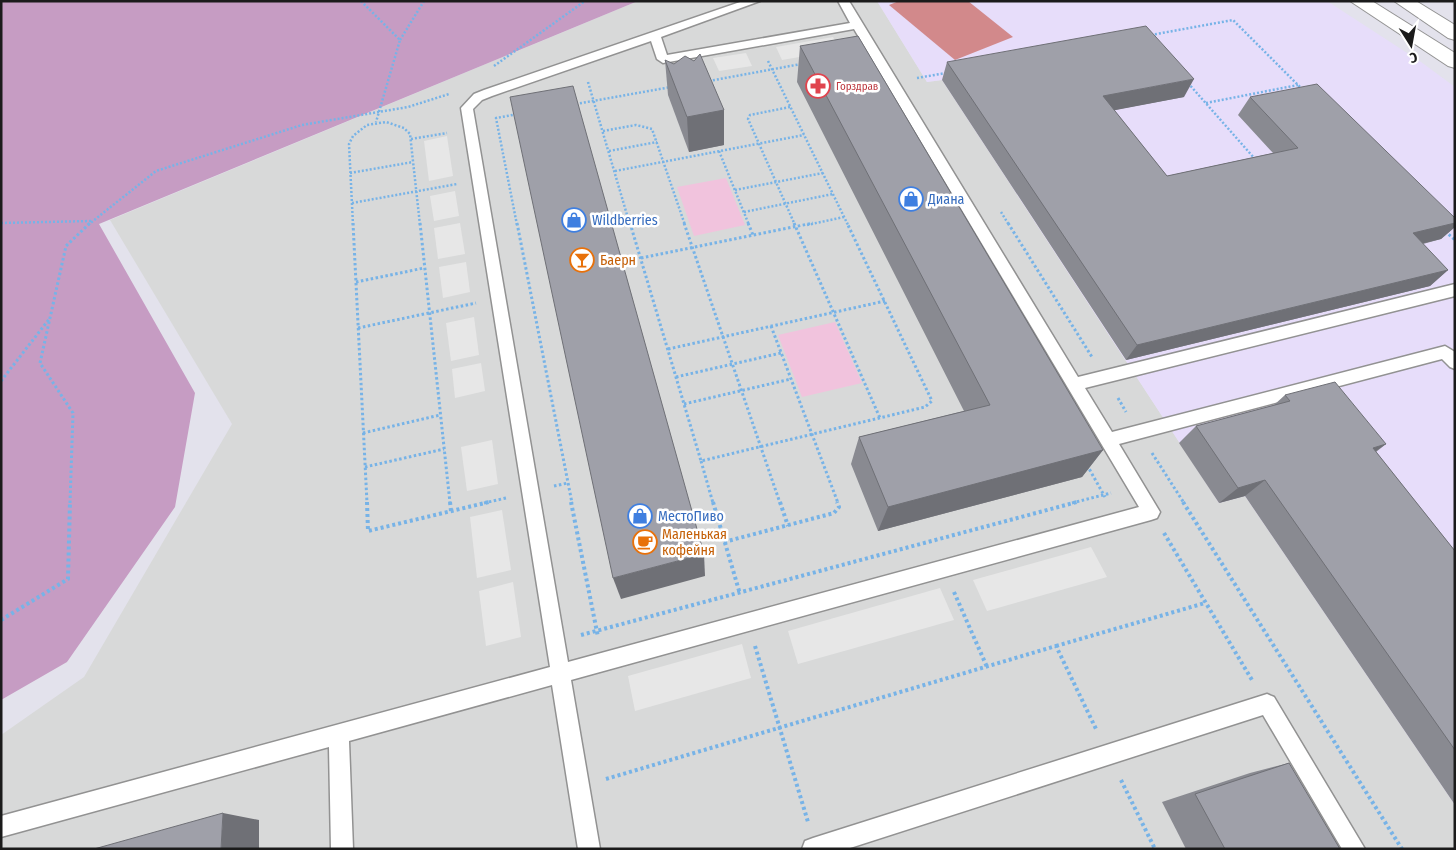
<svg xmlns="http://www.w3.org/2000/svg" width="1456" height="850" font-family="'Fira Sans Condensed',sans-serif">
	<style>
		.residential { fill: #d8d9d9 }
		.education { fill: #e7ddfa }
		.forest { fill: #c69cc3 }
		.park { fill: #f1c3dd }
		.pitch { fill: #d2898b }
		.parking { fill: #e7e7e7 }
		.lines { fill: none; stroke-linecap: round; stroke-linejoin: round }
		.service-casing { stroke: #929292; stroke-width: 3 }
		.minor-casing { stroke: #929292; stroke-width: 2 }
		.path-far2 { stroke: #77b3e7; stroke-width: 2.5; stroke-dasharray: 2 2; stroke-linecap: butt }
		.path-far1 { stroke: #77b3e7; stroke-width: 3; stroke-dasharray: 2.5 2.5; stroke-linecap: butt }
		.path { stroke: #77b3e7; stroke-width: 4; stroke-dasharray: 3 3; stroke-linecap: butt }
		.service { fill: #fff; fill-rule: evenodd }
		.minor { fill: #fff; fill-rule: evenodd }
		.wall { fill: #898a91 }
		.shaded-wall { fill: #6f7076 }
		.building { fill: #9fa0a9; stroke: #6f7076 }
		.labels { text-anchor: middle; stroke-width: 5; stroke-linejoin: round; paint-order: stroke }
		.far-health-label { font-size: 11px; fill: #be3a42; stroke: #fff; text-anchor: start }
		.shop-label { font-size: 14px; fill: #366cbe; stroke: #fff; text-anchor: start }
		.food-label { font-size: 14px; fill: #c56008; stroke: #fff; text-anchor: start }
	</style>
	<rect width="100%" height="100%" fill="#e3e2ec"/>
	<!-- residential -->
	<path class="residential" d="M 638,1 L 877,1 L 927,82 L 942,80 L 1219,503 L 1245,496 L 1455,805 L 1455,849 L 1,849 L 1,735 L 84,677 L 232,424 L 110,220 Z"/>
	<!-- education -->
	<path class="education" d="M 877,1 L 1327,1 L 1421,62 L 1455,87 L 1455,805 L 1245,496 L 1219,503 L 942,80 L 927,82 Z"/>
	<!-- forest -->
	<path class="forest" d="M 1,1 L 638,1 L 99,224 L 195,393 L 175,507 L 67,662 L 1,700 Z"/>
	<!-- park -->
	<g class="park">
		<path d="M 726,178 L 745,225 L 694,236 L 677,187 Z"/>
		<path d="M 835,322 L 862,383 L 802,397 L 778,335 Z"/>
	</g>
	<!-- pitch -->
	<path class="pitch" d="M 899,1 L 968,1 L 1013,37 L 955,60 L 889,5 Z"/>
	<!-- parking -->
	<g class="parking">
		<path d="M 833,37 L 840,50 L 782,60 L 776,47 Z"/>
		<path d="M 746,53 L 752,66 L 719,71 L 713,58 Z"/>
		<path d="M 447,136 L 453,176 L 429,181 L 424,141 Z"/>
		<path d="M 455,191 L 459,216 L 434,221 L 430,196 Z"/>
		<path d="M 460,223 L 465,254 L 438,259 L 434,228 Z"/>
		<path d="M 466,262 L 470,292 L 443,298 L 439,267 Z"/>
		<path d="M 474,317 L 479,355 L 451,361 L 446,323 Z"/>
		<path d="M 481,363 L 485,391 L 455,398 L 452,369 Z"/>
		<path d="M 492,440 L 498,484 L 467,491 L 461,447 Z"/>
		<path d="M 502,510 L 511,570 L 477,578 L 470,517 Z"/>
		<path d="M 1091,547 L 1107,577 L 987,611 L 973,580 Z"/>
		<path d="M 513,582 L 521,637 L 486,646 L 479,591 Z"/>
		<path d="M 940,588 L 954,620 L 798,664 L 788,631 Z"/>
		<path d="M 742,644 L 751,678 L 635,711 L 628,676 Z"/>
	</g>
	<g class="lines">
		<!-- service casing -->
		<g class="service-casing">
			<g id="service">
				<path d="M 743,1 L 760,1 L 661,37 L 667,55 L 850,23 L 838,1 L 849,1 L 1078,377 L 1455,284 L 1455,296 L 1085,388 L 1112,432 L 1445,346 L 1455,352 L 1455,369 L 1450,367 L 1442,359 L 1119,444 L 1160,512 L 1157,518 L 1151,520 L 571,680 L 600,849 L 578,849 L 552,685 L 349,741 L 353,849 L 331,849 L 329,747 L 1,837 L 1,816 L 550,667 L 461,108 L 474,94 L 484,90 ZM 854,29 L 1139,507 L 568,662 L 473,109 L 482,100 L 492,96 L 651,41 L 657,59 L 663,63 Z"/>
				<path d="M 1267,694 L 1274,697 L 1365,849 L 1342,849 L 1263,715 L 847,849 L 802,849 L 805,841 L 813,838 Z"/>
			</g>
		</g>
		<!-- minor casing -->
		<g class="minor-casing">
			<g id="minor">
				<path d="M 1350,1 L 1372,1 L 1455,53 L 1455,68 L 1448,66 Z"/>
				<path d="M 1394,1 L 1416,1 L 1455,25 L 1455,40 L 1448,38 Z"/>
			</g>
		</g>
		<!-- path-far2 -->
		<g class="path-far2">
			<path d="M 361,1 L 400,40 L 376,122"/>
			<path d="M 1151,35 L 1233,20 L 1302,89"/>
			<path d="M 400,40 L 424,1"/>
			<path d="M 768,61 L 848,225"/>
			<path d="M 494,66 L 585,1"/>
			<path d="M 917,78 L 946,73"/>
			<path d="M 709,81 L 801,64"/>
			<path d="M 588,82 L 630,225"/>
			<path d="M 1188,83 L 1255,159"/>
			<path d="M 1206,103 L 1298,85"/>
			<path d="M 576,104 L 671,87"/>
			<path d="M 790,107 L 750,115 L 748,119 L 795,225"/>
			<path d="M 603,131 L 636,125 L 652,129 L 685,225"/>
			<path d="M 411,139 L 447,133"/>
			<path d="M 609,151 L 657,142"/>
			<path d="M 719,151 L 749,225"/>
			<path d="M 615,171 L 804,135"/>
			<path d="M 350,173 L 413,162"/>
			<path d="M 735,190 L 823,173"/>
			<path d="M 352,203 L 457,184"/>
			<path d="M 744,212 L 833,194"/>
			<path d="M 1001,212 L 1009,225"/>
			<path d="M 1,223 L 91,221"/>
			<path d="M 88,225 L 156,171 L 302,125 L 408,107 L 449,94"/>
			<path d="M 353,225 L 349,144 L 353,136 L 367,125 L 386,122 L 404,128 L 410,134 L 420,225"/>
			<path d="M 517,225 L 496,118 L 518,114"/>
			<path d="M 807,225 L 844,217"/>
		</g>
		<!-- path-far1 -->
		<g class="path-far1">
			<path d="M 353,223 L 367,503"/>
			<path d="M 420,223 L 450,503"/>
			<path d="M 517,223 L 572,503"/>
			<path d="M 630,223 L 701,461 L 925,407 L 932,401 L 847,223"/>
			<path d="M 684,223 L 780,503"/>
			<path d="M 748,223 L 753,235"/>
			<path d="M 794,223 L 880,418"/>
			<path d="M 1008,223 L 1092,357"/>
			<path d="M 1445,231 L 1455,240"/>
			<path d="M 641,258 L 813,223"/>
			<path d="M 356,282 L 424,268"/>
			<path d="M 771,326 L 838,503"/>
			<path d="M 358,328 L 476,303"/>
			<path d="M 668,349 L 885,301"/>
			<path d="M 676,377 L 781,353"/>
			<path d="M 1,381 L 50,318"/>
			<path d="M 1118,398 L 1126,412"/>
			<path d="M 684,404 L 791,379"/>
			<path d="M 363,433 L 440,415"/>
			<path d="M 1152,453 L 1184,503"/>
			<path d="M 701,461 L 713,503"/>
			<path d="M 1087,465 L 1105,497"/>
			<path d="M 365,467 L 444,449"/>
			<path d="M 554,486 L 568,483"/>
			<path d="M 70,503 L 73,413 L 40,363 L 66,246 L 90,223"/>
			<path d="M 484,503 L 506,498"/>
			<path d="M 1072,503 L 1111,493"/>
		</g>
		<!-- path -->
		<g class="path">
			<path d="M 367,502 L 368,531 L 489,502"/>
			<path d="M 450,502 L 451,511"/>
			<path d="M 571,502 L 598,637"/>
			<path d="M 713,502 L 740,594"/>
			<path d="M 780,502 L 788,526"/>
			<path d="M 1183,502 L 1402,849"/>
			<path d="M 1164,533 L 1252,680"/>
			<path d="M 724,542 L 834,513 L 839,507 L 837,502"/>
			<path d="M 954,592 L 987,667"/>
			<path d="M 1,620 L 68,579 L 70,502"/>
			<path d="M 581,635 L 1077,502"/>
			<path d="M 755,646 L 808,822"/>
			<path d="M 1056,646 L 1205,603"/>
			<path d="M 606,779 L 1056,646 L 1096,729"/>
			<path d="M 1121,780 L 1155,849"/>
		</g>
		<!-- service -->
		<use href="#service" class="service"/>
		<!-- minor -->
		<use href="#minor" class="minor"/>
	</g>
	<!-- wall -->
	<g class="wall">
		<path d="M 800,46 L 1103,450 L 1082,477 L 878,531 L 851,464 L 859,437 L 964,411 L 797,82 Z"/>
		<path d="M 665,60 L 724,110 L 724,145 L 689,152 L 668,95 Z"/>
		<path d="M 947,62 L 1184,97 L 1114,110 L 1167,176 L 1273,153 L 1238,115 L 1250,97 L 1455,218 L 1455,227 L 1441,239 L 1423,244 L 1448,270 L 1430,286 L 1126,360 L 942,80 Z"/>
		<path d="M 1285,395 L 1386,444 L 1376,452 L 1455,551 L 1455,805 L 1245,496 L 1219,503 L 1179,443 L 1196,426 L 1274,405 Z"/>
		<path d="M 1289,763 L 1340,849 L 1186,849 L 1162,802 L 1250,773 Z"/>
	</g>
	<!-- shaded-wall -->
	<g class="shaded-wall">
		<path d="M 1194,79 L 1184,97 L 1095,114 L 1103,96 Z"/>
		<path d="M 724,110 L 724,145 L 689,152 L 687,117 Z"/>
		<path d="M 1455,223 L 1455,227 L 1441,239 L 1396,250 L 1413,233 Z"/>
		<path d="M 1448,270 L 1430,286 L 1126,360 L 1137,345 Z"/>
		<path d="M 1386,444 L 1362,461 L 1373,448 Z"/>
		<path d="M 1103,450 L 1082,477 L 878,531 L 888,507 Z"/>
		<path d="M 1265,480 L 1245,496 L 1219,503 L 1238,488 Z"/>
		<path d="M 704,554 L 705,576 L 621,599 L 613,578 Z"/>
		<path d="M 223,813 L 259,820 L 259,849 L 221,849 Z"/>
	</g>
	<!-- building -->
	<g class="building">
		<path d="M 1146,26 L 1194,79 L 1103,96 L 1167,176 L 1298,148 L 1250,97 L 1317,84 L 1455,218 L 1455,223 L 1413,233 L 1448,270 L 1137,345 L 947,62 Z"/>
		<path d="M 858,36 L 1103,450 L 888,507 L 859,437 L 990,405 L 800,46 Z"/>
		<path d="M 700,54 L 724,110 L 687,117 L 665,60 L 674,64 L 685,56 L 694,61 Z"/>
		<path d="M 573,86 L 704,554 L 613,578 L 510,97 Z"/>
		<path d="M 1335,382 L 1386,444 L 1373,448 L 1455,551 L 1455,750 L 1265,480 L 1238,488 L 1196,426 L 1290,401 L 1285,395 Z"/>
		<path d="M 1289,763 L 1340,849 L 1225,849 L 1195,794 Z"/>
		<path d="M 223,813 L 221,849 L 94,849 Z"/>
	</g>
	<!-- icons -->
	<defs>
		<g id="pharmacy-ring" transform="scale(1.25)"><circle r="9.5" fill="#fff" stroke="#e0444e" stroke-width="1.5"/><path d="M-2-6h4v4h4v4h-4v4h-4v-4h-4v-4h4Z" fill="#e0444e"/></g>
		<g id="shop-ring" transform="scale(1.25)"><circle r="9.5" fill="#fff" stroke="#3f7fe0" stroke-width="1.5"/><path d="M-5-2.5h2.3a2.7 3.5 0 0 1 5.4 0H5L5.5 6h-11ZM-1.5-2.5h3a1.5 2.3 0 0 0-3 0Z" fill="#3f7fe0"/></g>
		<g id="bar-ring" transform="scale(1.25)"><circle r="9.5" fill="#fff" stroke="#e8710a" stroke-width="1.5"/><path d="M-6-5H6L.8 .8V4.5H3.5V6h-7V4.5H-.8V.8Z" fill="#e8710a"/></g>
		<g id="cafe-ring" transform="scale(1.25)"><circle r="9.5" fill="#fff" stroke="#e8710a" stroke-width="1.5"/><path d="M-5.5-4.5H6V0H3Q3 3.5 0 3.5H-2.5Q-5.5 3.5-5.5 0ZM3-3.2v2h1.7v-2ZM-6 4.5H4V6H-6Z" fill="#e8710a"/></g>
	</defs>
	<g fill-rule="evenodd">
		<use href="#pharmacy-ring" x="818" y="86"/>
		<use href="#shop-ring" x="911" y="199"/>
		<use href="#shop-ring" x="574" y="220"/>
		<use href="#bar-ring" x="582" y="260"/>
		<use href="#shop-ring" x="640" y="516"/>
		<use href="#cafe-ring" x="645" y="542"/>
	</g>
	<g class="labels">
		<!-- far-health labels -->
		<g class="far-health-label">
			<text x="836" y="90">Горздрав</text>
		</g>
		<!-- shop labels -->
		<g class="shop-label">
			<text x="928" y="204">Диана</text>
			<text x="592" y="225">Wildberries</text>
			<text x="658" y="521">МестоПиво</text>
		</g>
		<!-- food labels -->
		<g class="food-label">
			<text x="600" y="265">Баерн</text>
			<text x="662" y="539">Маленькая<tspan x="662" dy="16">кофейня</tspan></text>
		</g>
	</g>
	<!-- border -->
	<rect width="1456" height="850" fill="none" stroke="#1b1b1b" stroke-width="5"/>
	<!-- north arrow -->
	<g transform="translate(1411 45) rotate(169)" stroke="#ffffff" stroke-width="4" paint-order="stroke">
	<path d="M0-4L9 19L0 12L-9 19Z" fill="#1b1b1b"/>
	<text y="-8" font-size="14" font-weight="bold" text-anchor="middle" fill="#1b1b1b">С</text>
	</g>
</svg>
